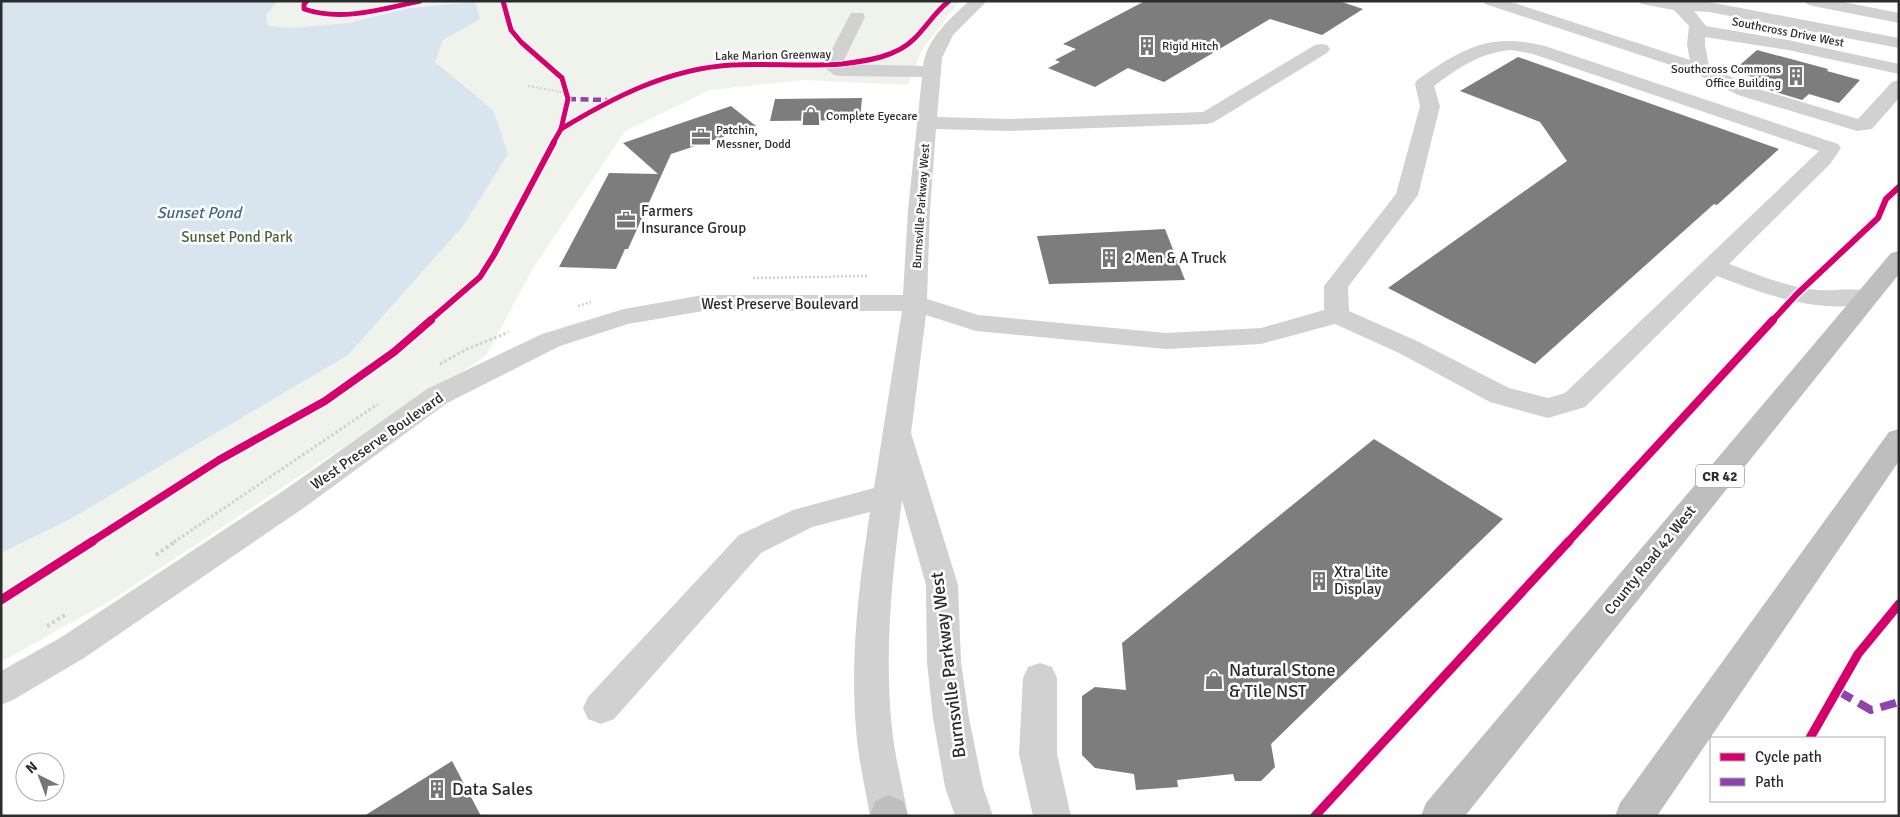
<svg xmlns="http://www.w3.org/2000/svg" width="1900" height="817" font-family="Signika,sans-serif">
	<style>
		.green { fill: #eff3eb }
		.water { fill: #d8e5ef }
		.building { fill: #7d7d7d }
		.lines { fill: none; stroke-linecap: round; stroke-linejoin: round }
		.path-far3 { stroke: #d1d1d1; stroke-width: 2; stroke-dasharray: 2 2; stroke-linecap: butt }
		.path-far2 { stroke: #d1d1d1; stroke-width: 2.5; stroke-dasharray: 2 2; stroke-linecap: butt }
		.path-far1 { stroke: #d1d1d1; stroke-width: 3; stroke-dasharray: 2.5 2.5; stroke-linecap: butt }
		.path { stroke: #d1d1d1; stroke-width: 4; stroke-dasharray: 3 3; stroke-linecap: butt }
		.minor { fill: #d1d1d1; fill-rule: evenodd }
		.highway { fill: #bebebe; fill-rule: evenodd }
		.quiet-far1 { stroke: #8e44ad; stroke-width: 4.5; stroke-dasharray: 8 4.5; stroke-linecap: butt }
		.quiet { stroke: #8e44ad; stroke-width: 8; stroke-dasharray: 16 8; stroke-linecap: butt }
		.cycleway-far3-casing { stroke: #fff; stroke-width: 7 }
		.cycleway-far2-casing { stroke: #fff; stroke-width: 9 }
		.cycleway-far1-casing { stroke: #fff; stroke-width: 11 }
		.cycleway-casing { stroke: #fff; stroke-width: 12 }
		.cycleway-far3 { stroke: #d6006c; stroke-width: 5 }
		.cycleway-far2 { stroke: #d6006c; stroke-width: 6 }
		.cycleway-far1 { stroke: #d6006c; stroke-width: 8 }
		.cycleway { stroke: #d6006c; stroke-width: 9 }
		.labels { text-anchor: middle; stroke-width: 5; stroke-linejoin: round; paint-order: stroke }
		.far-street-label { font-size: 12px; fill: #2c2c2c; stroke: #fff }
		.far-poi-label { font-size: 12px; fill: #2c2c2c; stroke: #fff; text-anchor: start }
		.shield { fill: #fff; stroke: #6b6b6b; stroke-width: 1 }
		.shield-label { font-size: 14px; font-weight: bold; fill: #2c2c2c }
		.poi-label { font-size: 15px; fill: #2c2c2c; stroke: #fff; text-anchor: start }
		.park-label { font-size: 15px; fill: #4e643d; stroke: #fff }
		.street-label { font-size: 15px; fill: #2c2c2c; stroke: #fff }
		.water-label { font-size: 16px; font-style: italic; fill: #416988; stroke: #fff }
		.near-street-label { font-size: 18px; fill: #2c2c2c; stroke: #fff }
		.near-poi-label { font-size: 18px; fill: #2c2c2c; stroke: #fff; text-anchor: start }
	</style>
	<rect width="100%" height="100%" fill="#fff"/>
	<!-- green -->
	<path class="green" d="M 1,1 L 960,1 L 922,50 L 908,85 L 805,80 L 710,90 L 625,131 L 532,270 L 486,356 L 371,429 L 115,598 L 1,662 Z"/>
	<!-- water -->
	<path class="water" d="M 1,1 L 278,1 L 266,15 L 268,26 L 293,28 L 349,23 L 410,8 L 475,2 L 480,19 L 443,40 L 435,62 L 493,110 L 508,154 L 463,226 L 348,355 L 72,518 L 1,553 Z"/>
	<!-- building -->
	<g class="building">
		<path d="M 1145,1 L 1339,1 L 1363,9 L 1322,35 L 1270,19 L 1164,82 L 1128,68 L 1095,87 L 1048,68 L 1060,62 L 1055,60 L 1076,49 L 1063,44 Z"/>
		<path d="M 1757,50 L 1828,69 L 1827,71 L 1860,80 L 1839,103 L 1809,94 L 1802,100 L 1769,90 L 1775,84 L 1733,71 Z"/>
		<path d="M 1518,57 L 1779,149 L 1717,205 L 1714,204 L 1535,364 L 1388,288 L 1567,161 L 1540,122 L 1460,91 Z"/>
		<path d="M 862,98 L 860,120 L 770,121 L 775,99 Z"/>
		<path d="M 731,106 L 756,126 L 671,154 L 628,249 L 625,249 L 616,269 L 559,267 L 609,173 L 658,174 L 623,143 Z"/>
		<path d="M 1165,229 L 1185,280 L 1049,284 L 1037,236 Z"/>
		<path d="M 1374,439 L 1503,519 L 1271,744 L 1275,767 L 1261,781 L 1235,781 L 1233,774 L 1177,780 L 1178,787 L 1136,790 L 1134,774 L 1095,768 L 1082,755 L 1082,696 L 1095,687 L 1126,690 L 1122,643 Z"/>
		<path d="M 452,761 L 481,816 L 364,816 Z"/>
	</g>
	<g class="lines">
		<!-- path-far3 -->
		<path class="path-far3" d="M 528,86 L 566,93"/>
		<!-- path-far2 -->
		<g class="path-far2">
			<path d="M 753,278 L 868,276"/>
			<path d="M 578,306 L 591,302"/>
		</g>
		<!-- path-far1 -->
		<g class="path-far1">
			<path d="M 440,364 L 467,349 L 509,332"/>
			<path d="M 174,542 L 378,404"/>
		</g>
		<!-- path -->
		<g class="path">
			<path d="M 156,555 L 176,541"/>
			<path d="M 47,626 L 65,615"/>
		</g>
		<!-- minor -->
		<g class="minor">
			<path d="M 969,1 L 987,1 L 953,35 L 942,58 L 937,117 L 1010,119 L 1203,112 L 1315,45 L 1321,44 L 1327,45 L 1330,49 L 1327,53 L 1214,122 L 1207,124 L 1010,131 L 936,129 L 930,210 L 927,299 L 978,315 L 1166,333 L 1261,328 L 1324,310 L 1324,286 L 1396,194 L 1420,106 L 1415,84 L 1417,80 C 1463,48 1489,32 1545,46 L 1838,144 L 1841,148 L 1830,164 L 1729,264 C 1758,275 1787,287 1818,290 C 1837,291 1857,287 1876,292 L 1879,297 L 1876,302 C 1823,316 1765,295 1717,276 L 1585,407 L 1548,418 L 1490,402 L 1399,353 L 1335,324 L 1261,344 L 1166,349 L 976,331 L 926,315 L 911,433 L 958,585 L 961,662 L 969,718 L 983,787 L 993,816 L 955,816 L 945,787 L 933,718 L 927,662 L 926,585 L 902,500 C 892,576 884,652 892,729 C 895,758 903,787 908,816 L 870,816 C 865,787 858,758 856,729 C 850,656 859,584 870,512 L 812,527 L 761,553 L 614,719 L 601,724 L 588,719 L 583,708 L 588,697 L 739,535 L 793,510 L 874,488 L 902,311 L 703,311 L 628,324 L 560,346 L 447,403 L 305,507 L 84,658 L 13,700 L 1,705 L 1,671 L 60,638 L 283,491 L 427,389 L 542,334 L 624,309 L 703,295 L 903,295 L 908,210 L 922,77 L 840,76 L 834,75 L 823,66 L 849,17 L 851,13 L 863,13 L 865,17 L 842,64 L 923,66 C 927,38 949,20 969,1 ZM 1512,50 L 1533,54 L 1819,151 L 1565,393 L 1548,398 L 1509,388 L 1417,341 L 1349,311 L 1348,287 L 1418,195 L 1440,106 L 1434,86 C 1458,68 1481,52 1512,50 Z"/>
			<path d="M 1483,1 L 1508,1 L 1690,60 L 1687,45 L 1689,26 L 1674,10 L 1641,4 L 1639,1 L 1709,2 L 1899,38 L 1899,48 L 1709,12 L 1694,11 L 1706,26 L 1788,40 L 1899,64 L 1899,74 L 1788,50 L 1705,37 L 1705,45 L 1709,66 L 1752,87 L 1858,119 L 1892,82 L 1899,80 L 1899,98 L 1872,129 L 1857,131 L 1738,95 L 1695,73 L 1485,4 Z"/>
			<path d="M 1805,1 L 1839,1 L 1899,13 L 1899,23 L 1813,6 L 1807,4 Z"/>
			<path d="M 1040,663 L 1052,667 L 1057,678 L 1057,754 L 1071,816 L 1033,816 L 1019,754 L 1023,678 L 1028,667 Z"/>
		</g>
		<!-- highway -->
		<g class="highway">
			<path d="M 1899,251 L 1899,274 L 1465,816 L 1421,816 L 1426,803 L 1891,253 Z"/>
			<path d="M 1899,429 L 1899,461 L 1657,816 L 1615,816 L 1620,803 L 1889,432 Z"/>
			<path d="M 889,795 L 903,801 L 908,816 L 870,816 L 875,801 Z"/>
		</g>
		<!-- quiet-far1 -->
		<path class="quiet-far1" d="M 568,99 L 607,100"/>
		<!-- quiet -->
		<path class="quiet" d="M 1838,691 L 1871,710 L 1899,702"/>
		<!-- cycleway-far3 casing -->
		<g class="cycleway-far3-casing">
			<g id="cycleway-far3">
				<path d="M 307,1 L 304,4 L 304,9 C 342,22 382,9 420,1"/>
				<path d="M 503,1 L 511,30 L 521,42 L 562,78 L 568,99 L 561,129 L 553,143"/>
				<path d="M 561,129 C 614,97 668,69 731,65 C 768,63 805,67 842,64 C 866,61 897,57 915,38 C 927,26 935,12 949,1"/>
			</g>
		</g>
		<!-- cycleway-far2 casing -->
		<g class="cycleway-far2-casing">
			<g id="cycleway-far2">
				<path d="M 429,321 L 480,277 L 494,255 L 554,142"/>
				<path d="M 1772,321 L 1797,294 L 1878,218 L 1886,199 L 1899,187"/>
			</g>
		</g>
		<!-- cycleway-far1 casing -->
		<g class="cycleway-far1-casing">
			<g id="cycleway-far1">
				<path d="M 91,542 L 219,460 L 325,401 L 394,352 L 431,320"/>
				<path d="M 1568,542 L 1773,320"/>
			</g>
		</g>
		<!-- cycleway casing -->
		<g class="cycleway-casing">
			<g id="cycleway">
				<path d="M 1,600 L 93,541"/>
				<path d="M 1810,738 L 1858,654 L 1899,604"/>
				<path d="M 1315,816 L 1569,541"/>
			</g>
		</g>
		<!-- cycleway-far3 -->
		<use href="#cycleway-far3" class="cycleway-far3"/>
		<!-- cycleway-far2 -->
		<use href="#cycleway-far2" class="cycleway-far2"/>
		<!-- cycleway-far1 -->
		<use href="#cycleway-far1" class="cycleway-far1"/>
		<!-- cycleway -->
		<use href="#cycleway" class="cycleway"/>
	</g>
	<!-- icons -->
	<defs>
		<g id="building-bare" transform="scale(1.5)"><path d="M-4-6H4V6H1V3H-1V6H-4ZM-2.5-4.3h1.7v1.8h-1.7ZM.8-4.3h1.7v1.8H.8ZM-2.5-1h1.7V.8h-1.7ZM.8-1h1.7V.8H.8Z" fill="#767676" stroke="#fff" stroke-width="2.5" paint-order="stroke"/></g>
		<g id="shop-bare" transform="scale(1.5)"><path d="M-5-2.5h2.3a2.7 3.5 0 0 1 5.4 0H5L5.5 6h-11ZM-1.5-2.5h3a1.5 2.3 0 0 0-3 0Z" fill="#767676" stroke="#fff" stroke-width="2.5" paint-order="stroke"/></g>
		<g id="office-bare" transform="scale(1.5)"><path d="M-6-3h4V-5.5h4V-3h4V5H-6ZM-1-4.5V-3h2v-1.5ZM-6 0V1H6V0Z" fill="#767676" stroke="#fff" stroke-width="2.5" paint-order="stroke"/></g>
	</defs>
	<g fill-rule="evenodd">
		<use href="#building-bare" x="1147" y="46"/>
		<use href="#building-bare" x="1796" y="76"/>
		<use href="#shop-bare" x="811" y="116"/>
		<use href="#office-bare" x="701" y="137"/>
		<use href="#office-bare" x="626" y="220"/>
		<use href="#building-bare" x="1109" y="258"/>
		<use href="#building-bare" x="1319" y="581"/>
		<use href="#shop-bare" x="1214" y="680"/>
		<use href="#building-bare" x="437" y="789"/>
	</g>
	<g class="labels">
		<!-- far-street labels -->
		<g class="far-street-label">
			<text transform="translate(1788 32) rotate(11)" y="4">Southcross Drive West</text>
			<text transform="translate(773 55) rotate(-1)" y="4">Lake Marion Greenway</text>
			<text transform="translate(921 206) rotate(-86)" y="4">Burnsville Parkway West</text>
		</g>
		<!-- far-poi labels -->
		<g class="far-poi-label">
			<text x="1162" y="50">Rigid Hitch</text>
			<text x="1781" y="73" text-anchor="end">Southcross Commons<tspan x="1781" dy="14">Office Building</tspan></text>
			<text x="826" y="120">Complete Eyecare</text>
			<text x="716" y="134">Patchin,<tspan x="716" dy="14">Messner, Dodd</tspan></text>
		</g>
		<!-- shield labels -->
		<rect class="shield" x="1696" y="464.5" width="48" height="23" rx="4"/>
		<g class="shield-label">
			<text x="1720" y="481">CR 42</text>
		</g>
		<!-- poi labels -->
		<g class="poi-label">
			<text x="641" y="216">Farmers<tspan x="641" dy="17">Insurance Group</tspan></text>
			<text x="1124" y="263">2 Men &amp; A Truck</text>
			<text x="1334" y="577">Xtra Lite<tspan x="1334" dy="17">Display</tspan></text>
		</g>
		<!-- park labels -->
		<g class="park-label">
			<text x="237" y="242">Sunset Pond Park</text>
		</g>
		<!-- street labels -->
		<g class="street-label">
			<text x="780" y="309">West Preserve Boulevard</text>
			<text transform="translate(377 441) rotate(-35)" y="5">West Preserve Boulevard</text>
			<text transform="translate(1650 560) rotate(-51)" y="5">County Road 42 West</text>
		</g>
		<!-- water labels -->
		<g class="water-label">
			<text x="199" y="218">Sunset Pond</text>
		</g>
		<!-- near-street labels -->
		<g class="near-street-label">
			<text transform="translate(948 665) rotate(-97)" y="6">Burnsville Parkway West</text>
		</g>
		<!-- near-poi labels -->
		<g class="near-poi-label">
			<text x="1229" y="676">Natural Stone<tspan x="1229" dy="21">&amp; Tile NST</tspan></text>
			<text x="452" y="795">Data Sales</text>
		</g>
	</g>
	<!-- border -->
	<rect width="1900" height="817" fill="none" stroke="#2c2c2c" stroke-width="5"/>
	<!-- legend -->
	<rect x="1710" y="737" width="175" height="65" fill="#ffffff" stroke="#ababab"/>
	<rect x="1720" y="753" width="25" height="8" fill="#d6006c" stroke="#ababab"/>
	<text x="1755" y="762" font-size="15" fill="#2c2c2c">Cycle path</text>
	<rect x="1720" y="778" width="25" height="8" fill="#8e44ad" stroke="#ababab"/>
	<text x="1755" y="787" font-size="15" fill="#2c2c2c">Path</text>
	<!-- north arrow -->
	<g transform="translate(40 777) rotate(318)"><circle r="24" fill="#ffffff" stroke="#ababab"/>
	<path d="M0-4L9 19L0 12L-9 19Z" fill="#767676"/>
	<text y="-8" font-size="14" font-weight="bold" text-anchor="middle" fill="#2c2c2c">N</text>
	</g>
</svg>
